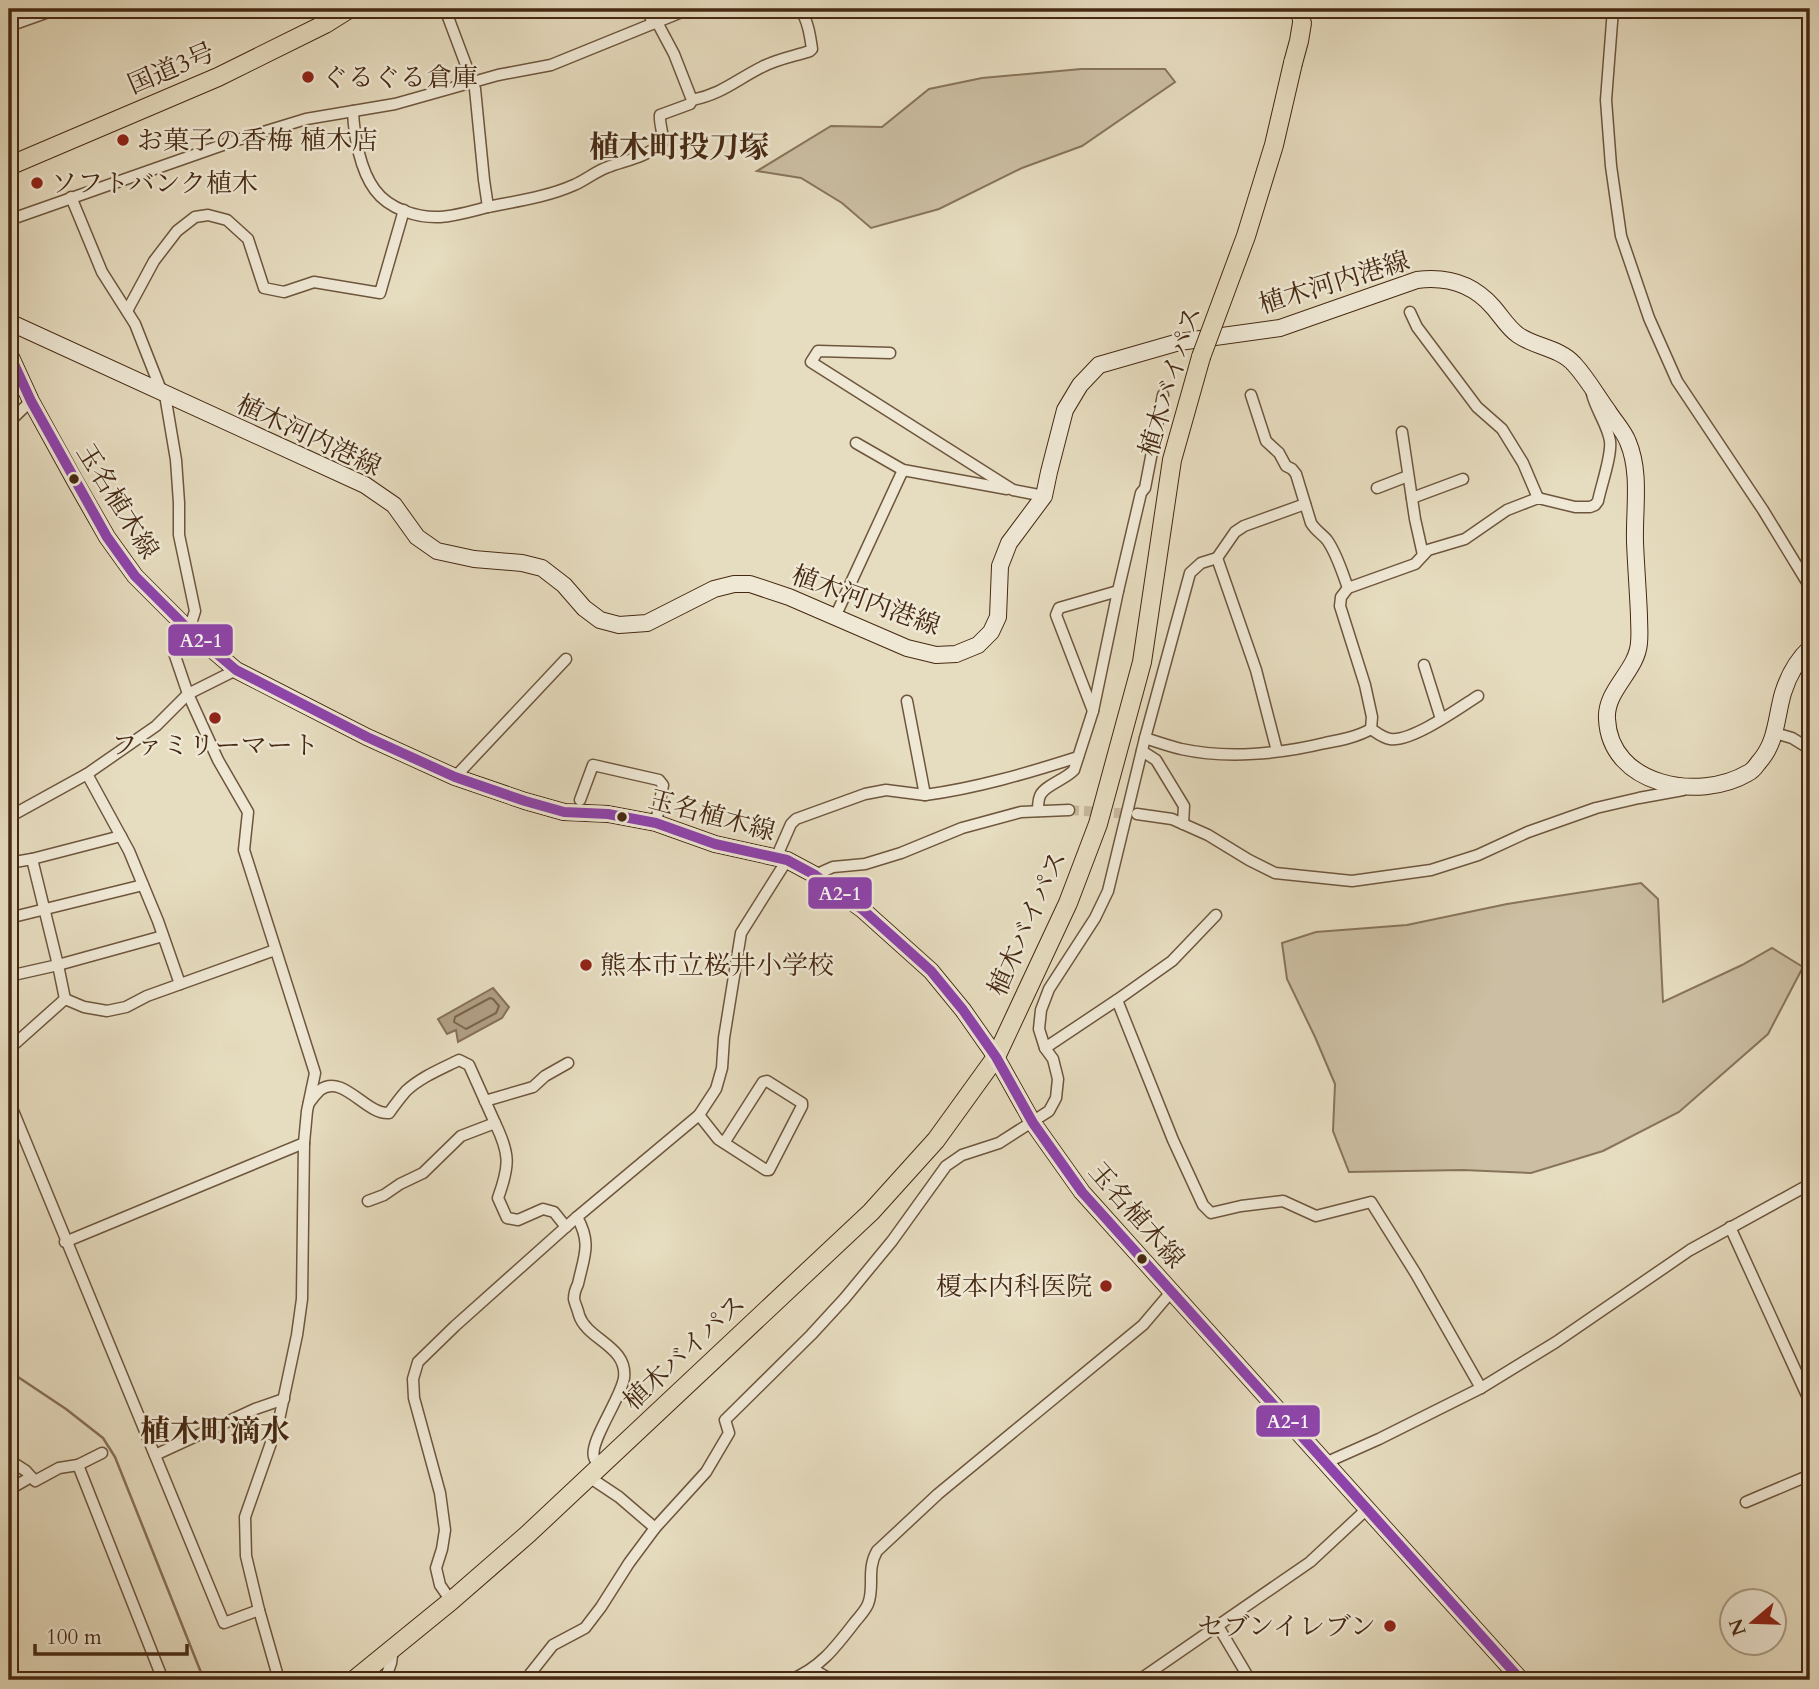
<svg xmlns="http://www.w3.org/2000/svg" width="1819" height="1689" font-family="Cardo,'Noto Serif JP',serif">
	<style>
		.green { fill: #cbbea2; stroke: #88745a; stroke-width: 2 }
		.water { fill: #b09f84; stroke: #867056; stroke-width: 2 }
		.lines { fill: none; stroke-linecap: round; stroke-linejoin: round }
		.shore { stroke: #7b644b; stroke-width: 2 }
		.stream { stroke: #867056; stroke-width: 2.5 }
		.minor-tunnel { stroke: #c6b89c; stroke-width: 10; stroke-dasharray: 10 5; stroke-linecap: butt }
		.minor-casing { stroke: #6e563d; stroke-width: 13 }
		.tertiary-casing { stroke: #6e563d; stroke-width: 17 }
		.secondary-casing { stroke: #462912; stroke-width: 18 }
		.trunk-casing { stroke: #462912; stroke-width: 20 }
		.minor { stroke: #efe8d5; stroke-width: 10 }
		.tertiary { stroke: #efe8d5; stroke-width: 14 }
		.secondary { stroke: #efe8d5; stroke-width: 16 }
		.trunk { stroke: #e6dcbf; stroke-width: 18 }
		.trunk-bridge-casing { stroke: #462912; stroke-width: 20; stroke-linecap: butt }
		.trunk-bridge { stroke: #e6dcbf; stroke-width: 18 }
		.bus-1-casing { stroke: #efe8d5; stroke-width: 16 }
		.bus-1 { stroke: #8e44ad; stroke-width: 10 }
		.poi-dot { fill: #8f2418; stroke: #efe8d5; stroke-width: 2.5 }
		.bus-dot { fill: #462912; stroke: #efe8d5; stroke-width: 2.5 }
		.labels { text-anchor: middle; stroke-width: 5; stroke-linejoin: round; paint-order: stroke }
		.street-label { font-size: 26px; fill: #462912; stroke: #efe8d5 }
		.poi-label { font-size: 26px; fill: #462912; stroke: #efe8d5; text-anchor: start }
		.quarter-label { font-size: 30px; font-weight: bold; fill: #462912; stroke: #efe8d5 }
		.line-badge { stroke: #efe8d5; stroke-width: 2.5 }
		.badge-label { font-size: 19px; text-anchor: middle; font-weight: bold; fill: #fff }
	</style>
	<rect width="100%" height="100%" fill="#e6dcbf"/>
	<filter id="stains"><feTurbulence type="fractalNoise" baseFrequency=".00286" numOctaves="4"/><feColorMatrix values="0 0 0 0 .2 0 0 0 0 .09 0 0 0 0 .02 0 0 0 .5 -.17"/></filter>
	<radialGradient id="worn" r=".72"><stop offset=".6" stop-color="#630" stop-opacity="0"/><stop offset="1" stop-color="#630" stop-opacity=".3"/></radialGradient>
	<!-- green -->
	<g class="green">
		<path d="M 1081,69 L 1165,69 L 1175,82 L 1082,146 L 1022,168 L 939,209 L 871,228 L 842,203 L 801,178 L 757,171 L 831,126 L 882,127 L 929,89 L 982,78 Z"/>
		<path d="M 1641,883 L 1658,899 L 1663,1002 L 1742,965 L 1772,948 L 1803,967 L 1768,1034 L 1679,1112 L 1603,1151 L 1531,1173 L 1463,1170 L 1349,1172 L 1333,1131 L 1335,1084 L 1315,1037 L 1287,979 L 1282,943 L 1316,932 L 1407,925 L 1507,904 Z"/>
	</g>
	<!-- water -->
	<path class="water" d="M 493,988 L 509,1007 L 502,1018 L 458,1042 L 456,1030 L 447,1034 L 438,1019 Z"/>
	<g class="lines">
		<!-- shore -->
		<path class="shore" d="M 490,998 L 493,999 L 499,1006 L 496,1013 L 466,1029 L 454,1022 L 455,1017 Z"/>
		<!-- stream -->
		<path class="stream" d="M 9,1371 L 66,1409 L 103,1438 L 115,1457 L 204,1680"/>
		<!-- minor-tunnel -->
		<path class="minor-tunnel" d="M 1069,810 L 1133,814"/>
		<!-- minor casing -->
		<g class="minor-casing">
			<g id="minor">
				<path d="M 1613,9 L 1606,100 L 1611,166 L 1621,236 L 1649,318 L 1677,381 L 1763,510 L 1810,587"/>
				<path d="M 692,100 C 722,94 736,80 762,67 C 777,59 795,56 810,51 L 812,49 C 810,35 808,21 800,9"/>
				<path d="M 353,111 C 354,136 360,170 375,190 C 389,209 417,218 440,217 C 456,216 472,211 488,207 L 484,180 L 475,89 L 445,9"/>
				<path d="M 71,197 L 102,272 L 135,324 L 161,390 L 160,392"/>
				<path d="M 488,207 C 517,201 547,197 574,185 C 586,180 596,171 608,167 C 627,160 647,157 663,142 C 663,132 659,122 660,115 L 690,104 L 692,100 L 674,54 L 658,24 L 653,23 L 647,9"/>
				<path d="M 9,220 L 234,141 L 306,119 L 395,104 L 498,75 L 551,65 L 689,9"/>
				<path d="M 127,311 L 154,261 L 177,231 L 195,217 L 208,215 L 227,220 L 248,239 L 264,288 L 284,292 L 314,282 L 380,293 L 404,210"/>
				<path d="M 1410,312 L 1417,327 L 1477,407 L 1502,429 L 1523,463 L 1538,498"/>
				<path d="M 890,353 L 818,351 L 811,362 L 1013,490 L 1044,496"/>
				<path d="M 165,395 L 176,460 L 179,503 L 179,535 L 195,611 L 189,630 L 173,650 L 188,694 L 218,760 L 248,812 L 244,850 L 315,1073 L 307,1111 L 304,1143 L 302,1299 L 297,1335 L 279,1420 L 245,1517 L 246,1556 L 259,1610 L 279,1680"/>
				<path d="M 1251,395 L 1266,441 L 1279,453 L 1286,466 L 1292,469 L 1296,474 L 1311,523 C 1315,530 1322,534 1327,540 C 1337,554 1342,572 1348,588"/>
				<path d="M 9,422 L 31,401"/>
				<path d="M 1402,432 L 1415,519 L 1423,555"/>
				<path d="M 856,443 L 903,470 L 1007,489"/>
				<path d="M 1377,488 L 1408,476"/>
				<path d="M 1412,498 L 1463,479"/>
				<path d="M 1217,558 L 1256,670 L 1277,751"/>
				<path d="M 835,617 L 903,470"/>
				<path d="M 1424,665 L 1441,719"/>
				<path d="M 907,701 L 925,795 C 977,788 1028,773 1078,757"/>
				<path d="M 1093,711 L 1056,615 L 1059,608 L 1118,591"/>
				<path d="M 1371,729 C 1377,733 1383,738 1390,739 C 1412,742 1459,708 1478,696"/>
				<path d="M 1775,733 L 1792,738 L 1810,749"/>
				<path d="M 1145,738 L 1190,573 L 1201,563 L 1217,558 L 1235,532 L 1244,526 L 1305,504"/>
				<path d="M 1142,751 L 1156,760 L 1184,806 L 1183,824"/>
				<path d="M 87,774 L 129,851 L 158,921 L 180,984"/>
				<path d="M 455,777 L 566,659"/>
				<path d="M 580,800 L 593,765 L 659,780 L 663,785 L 656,823"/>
				<path d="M 1038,811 C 1038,806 1038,798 1041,794 C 1046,785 1066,779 1074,770 L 1093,711 L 1118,591 L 1141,493 L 1145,488 L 1163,395"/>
				<path d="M 1137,814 L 1172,819 L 1208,835 L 1249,860 L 1275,873 L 1352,881 L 1431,870 L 1478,855 L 1528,832 L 1596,808 L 1639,798 L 1683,790"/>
				<path d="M 9,817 L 87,774 L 156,726 L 188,694 L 236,670"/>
				<path d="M 776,858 L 791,824 L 796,819 L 865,794 L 886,790 L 925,795"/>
				<path d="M 32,859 L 58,965 L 65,999"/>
				<path d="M 9,863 L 32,859 L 121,836"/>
				<path d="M 815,875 L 833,867 L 865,864 L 901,853 L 962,828 L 1021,812 L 1069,810"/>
				<path d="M 9,918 L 143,885"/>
				<path d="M 9,976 L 58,965 L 163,936"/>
				<path d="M 1117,1000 L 1173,1140 L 1203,1205 L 1211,1213 L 1241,1206 L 1283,1201 L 1316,1216 L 1371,1202 L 1416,1274 L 1481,1388"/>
				<path d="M 1045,1048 L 1117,1000 L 1172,961 L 1216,915"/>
				<path d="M 9,1049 L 65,999 L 84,1007 L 107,1011 L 126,1007 L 147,996 L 275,950"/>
				<path d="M 9,1101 L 224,1623 L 259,1610"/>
				<path d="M 485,1101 L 533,1087 L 545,1076 L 568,1063"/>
				<path d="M 309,1103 C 312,1099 316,1094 320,1090 C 343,1073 366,1115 389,1113 C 394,1106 400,1098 406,1091 C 421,1077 441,1069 459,1060 L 469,1065 L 495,1123"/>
				<path d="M 699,1115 L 718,1139 L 766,1170 L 769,1170 L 802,1106 L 802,1103 L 767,1081 L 763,1082 L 724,1143"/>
				<path d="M 368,1201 L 384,1195 L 400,1184 L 423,1173 L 461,1136 L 495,1123 C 510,1154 510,1165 498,1198 L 507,1218 L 518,1220 L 543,1209 L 554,1212 L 566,1227"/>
				<path d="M 577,1217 C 592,1244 584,1256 578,1284 C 576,1288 574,1295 574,1299 C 575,1304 578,1310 579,1315 C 587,1340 628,1346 624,1378 C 621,1398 589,1442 594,1457 C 595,1461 598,1463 601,1466"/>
				<path d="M 1730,1227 L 1810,1402"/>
				<path d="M 65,1242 L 304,1143"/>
				<path d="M 155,1455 L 255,1409 L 284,1399"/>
				<path d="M 9,1460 L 26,1471 L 35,1481 L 59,1468 L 78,1465 L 163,1680"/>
				<path d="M 1325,1463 L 1379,1439 L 1481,1388 L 1556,1342 L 1690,1250 L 1810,1184"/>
				<path d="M 78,1465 L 102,1453"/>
				<path d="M 589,1477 L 619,1497 L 655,1528"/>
				<path d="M 10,1489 L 31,1477"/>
				<path d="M 1746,1502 L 1810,1475"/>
				<path d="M 451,1601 L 440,1585 L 436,1568 L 442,1549 L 445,1530 L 440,1493 L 414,1398 L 413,1379 L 418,1362 L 455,1326 L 577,1217 L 699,1115 L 716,1089 L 722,1068 L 724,1038 L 741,933 L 787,860"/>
				<path d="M 1218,1626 L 1250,1680"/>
				<path d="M 812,1669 L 832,1680"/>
				<path d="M 385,1680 L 391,1663 L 393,1649"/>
				<path d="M 529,1680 L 530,1674 L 553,1645 L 585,1628 L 601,1607 L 629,1563 L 655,1528 L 706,1472 L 729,1433 L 725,1420 L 811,1335 L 845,1298 L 892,1241 L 946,1166 L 962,1155 L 999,1143 L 1049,1111 L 1056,1098 L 1058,1079 L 1053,1059 L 1045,1048 L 1039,1029 L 1041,1010 L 1049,989 L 1095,918 L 1108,891 L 1145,738 C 1157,742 1169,746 1181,749 C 1227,759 1280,754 1325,743 C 1341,740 1357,737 1371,729 L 1372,717 L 1365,685 L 1340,606 L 1341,597 L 1348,588 L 1415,564 L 1428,550 L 1465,539 L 1507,510 L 1538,498 L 1575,507 L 1590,507 L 1595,505 L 1598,501 C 1601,486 1612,455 1610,441 C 1608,426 1596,410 1592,394"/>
				<path d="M 790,1680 C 820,1668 835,1648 855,1622 C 859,1617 865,1611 868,1604 C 875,1587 866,1570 877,1551 L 938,1494 L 1143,1325 L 1171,1292"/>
				<path d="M 1139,1680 L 1310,1562 L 1367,1509"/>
			</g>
		</g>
		<!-- tertiary casing -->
		<g class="tertiary-casing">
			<path id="tertiary" d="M 9,24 L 51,9"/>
		</g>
		<!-- secondary casing -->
		<g class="secondary-casing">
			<g id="secondary">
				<path d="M 1298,9 L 1302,23"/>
				<path d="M 9,322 L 365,485 L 394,505 L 417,537 L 437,551 L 474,559 L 522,563 L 542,568 L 564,585 L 584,608 L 600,620 L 619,625 L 647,623 L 714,589 L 734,584 L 750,584 L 789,597 L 907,648 L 936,655 L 956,654 L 978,645 L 991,632 L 998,617 L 1000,566 L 1009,543 L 1044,496 L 1049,472 L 1065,410 L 1080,385 L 1099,365 L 1179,342 L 1280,328 L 1417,280 C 1448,276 1473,284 1493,307 C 1501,316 1508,328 1518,335 C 1535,347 1560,348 1574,364 C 1587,378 1597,396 1608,411 C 1614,421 1624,431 1628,442 C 1641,473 1634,509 1635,542 C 1636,567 1638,591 1639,616 C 1639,625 1640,634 1639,643 C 1637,671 1605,690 1607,719 C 1610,786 1699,802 1748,773 C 1753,771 1756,766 1759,762 C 1777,742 1776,717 1783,693 C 1788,677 1797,660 1810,648"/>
				<path d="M 9,353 L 31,401 L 75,481 L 107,537 L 135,576 L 189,630 L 236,670 L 367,737 L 455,777 L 525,801 L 564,812 L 608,814 L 656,823 L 715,844 L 787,860 L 815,875 L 863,910 L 931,971 L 963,1010 L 996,1057 L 1033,1123 L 1082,1192 L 1521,1680"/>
			</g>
		</g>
		<!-- trunk casing -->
		<g class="trunk-casing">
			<g id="trunk">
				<path d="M 1293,63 L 1299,41 L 1302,23"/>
				<path d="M 9,166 L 218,77 L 325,24 L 349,9"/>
				<path d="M 354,1680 L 451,1601 L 528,1534 L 871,1212 L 936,1140 L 996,1057 L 1068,903 L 1098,824 L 1142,662 L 1172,460 L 1201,357"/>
			</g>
		</g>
		<!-- minor -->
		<use href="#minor" class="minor"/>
		<!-- tertiary -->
		<use href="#tertiary" class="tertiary"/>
		<!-- secondary -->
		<use href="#secondary" class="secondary"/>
		<!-- trunk -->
		<use href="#trunk" class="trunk"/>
		<!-- trunk-bridge casing -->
		<g class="trunk-bridge-casing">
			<path id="trunk-bridge" d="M 1201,357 L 1246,236 L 1274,145 L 1293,63"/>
		</g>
		<!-- trunk-bridge -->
		<use href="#trunk-bridge" class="trunk-bridge"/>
		<!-- bus-1 casing -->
		<g class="bus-1-casing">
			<path id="bus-1" d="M 9,353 L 31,401 L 107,537 L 135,576 L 189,630 L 236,670 L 367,737 L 455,777 L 525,801 L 564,812 L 608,814 L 656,823 L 715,844 L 787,860 L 815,875 L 863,910 L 931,971 L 963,1010 L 996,1057 L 1033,1123 L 1082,1192 L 1521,1680"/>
		</g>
		<!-- bus-1 -->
		<use href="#bus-1" class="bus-1"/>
	</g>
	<!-- markers -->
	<g class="poi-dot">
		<circle cx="308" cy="77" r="7"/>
		<circle cx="123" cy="140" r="7"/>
		<circle cx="37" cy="183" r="7"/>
		<circle cx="215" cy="718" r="7"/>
		<circle cx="586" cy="965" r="7"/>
		<circle cx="1106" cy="1286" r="7"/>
		<circle cx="1390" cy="1626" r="7"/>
	</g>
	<g class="bus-dot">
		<circle cx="74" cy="479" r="6"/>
		<circle cx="622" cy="817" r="6"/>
		<circle cx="1142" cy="1259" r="6"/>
	</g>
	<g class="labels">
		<!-- street labels -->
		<g class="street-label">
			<text transform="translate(171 68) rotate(-23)" y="9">国道3号</text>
			<text transform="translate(1334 282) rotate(-17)" y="9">植木河内港線</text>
			<text transform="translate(1170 381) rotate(-73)" y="9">植木バイパス</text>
			<text transform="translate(309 435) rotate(25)" y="9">植木河内港線</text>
			<text transform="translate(118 501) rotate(58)" y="9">玉名植木線</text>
			<text transform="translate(866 600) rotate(20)" y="9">植木河内港線</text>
			<text transform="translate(712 815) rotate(15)" y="9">玉名植木線</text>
			<text transform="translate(1027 923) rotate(-66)" y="9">植木バイパス</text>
			<text transform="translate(1137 1215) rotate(49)" y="9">玉名植木線</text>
			<text transform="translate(684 1352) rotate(-43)" y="9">植木バイパス</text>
		</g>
		<!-- poi labels -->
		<g class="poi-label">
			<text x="322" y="86">ぐるぐる倉庫</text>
			<text x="137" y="149">お菓子の香梅 植木店</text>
			<text x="51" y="192">ソフトバンク植木</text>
			<text x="215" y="754" text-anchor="middle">ファミリーマート</text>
			<text x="600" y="974">熊本市立桜井小学校</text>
			<text x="1092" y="1295" text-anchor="end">榎本内科医院</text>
			<text x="1376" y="1635" text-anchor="end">セブンイレブン</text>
		</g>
		<!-- quarter labels -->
		<g class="quarter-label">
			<text x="679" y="157">植木町投刀塚</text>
			<text x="215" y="1441">植木町滴水</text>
		</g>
	</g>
	<g class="line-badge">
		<rect x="167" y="623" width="67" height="34" rx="7" fill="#8e44ad"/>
		<rect x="807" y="876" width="66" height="34" rx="7" fill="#8e44ad"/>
		<rect x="1255" y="1404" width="66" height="34" rx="7" fill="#8e44ad"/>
	</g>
	<g class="badge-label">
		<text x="201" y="647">A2-1</text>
		<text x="840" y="900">A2-1</text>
		<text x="1288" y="1428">A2-1</text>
	</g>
	<!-- margin -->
	<rect width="1819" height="1689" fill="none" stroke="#e6dcbf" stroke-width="35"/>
	<rect x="10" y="10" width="1798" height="1668" fill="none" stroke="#462912" stroke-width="3.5"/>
	<rect x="18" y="18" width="1784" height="1654" fill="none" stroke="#462912" stroke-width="2"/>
	<!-- north arrow -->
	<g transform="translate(1753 1622) rotate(251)"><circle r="33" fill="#efe8d5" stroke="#ab9c87" stroke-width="2"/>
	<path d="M0-5L12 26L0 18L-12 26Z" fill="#8f2418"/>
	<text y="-10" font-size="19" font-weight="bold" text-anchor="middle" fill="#462912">N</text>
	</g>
	<!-- scale -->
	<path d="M35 1644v10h152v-10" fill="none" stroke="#462912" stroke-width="3.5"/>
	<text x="46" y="1644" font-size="21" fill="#462912" stroke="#efe8d5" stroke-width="5" paint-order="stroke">100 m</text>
	<rect width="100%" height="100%" filter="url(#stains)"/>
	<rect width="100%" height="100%" fill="url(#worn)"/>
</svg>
